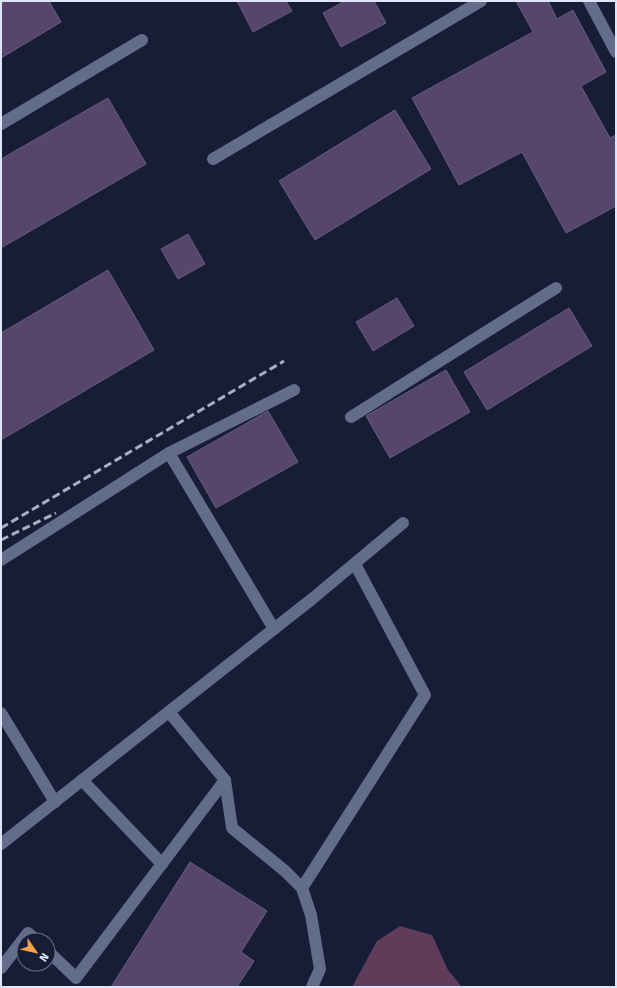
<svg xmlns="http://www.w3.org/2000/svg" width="617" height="988" font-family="'Fira Sans',sans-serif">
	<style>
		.forest { fill: #5f3c5a }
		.building { fill: #56466e; stroke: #685d7b }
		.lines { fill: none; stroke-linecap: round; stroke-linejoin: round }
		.minor { stroke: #636c8b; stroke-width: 12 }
		.rail { stroke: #a9afc2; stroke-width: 3; stroke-dasharray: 8 4; stroke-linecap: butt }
	</style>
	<rect width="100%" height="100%" fill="#171d36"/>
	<!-- forest -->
	<path class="forest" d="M 400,926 L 432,935 L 448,970 L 462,987 L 352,987 L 377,941 Z"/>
	<!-- building -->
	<g class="building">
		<path d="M 1,1 L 49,1 L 61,22 L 1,58 Z"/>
		<path d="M 237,1 L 286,1 L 292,11 L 253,32 Z"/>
		<path d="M 345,1 L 374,1 L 386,23 L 341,47 L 323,13 Z"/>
		<path d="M 516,1 L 548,1 L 557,19 L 573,10 L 606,72 L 581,86 L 610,138 L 616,135 L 616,206 L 566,233 L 522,152 L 459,185 L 412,98 L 533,32 Z"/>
		<path d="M 108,98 L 146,164 L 1,248 L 1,159 Z"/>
		<path d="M 395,110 L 431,169 L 315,240 L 279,181 Z"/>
		<path d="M 188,234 L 205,264 L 178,279 L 161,249 Z"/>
		<path d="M 108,270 L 154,350 L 1,440 L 1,333 Z"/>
		<path d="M 397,298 L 414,326 L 373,351 L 356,322 Z"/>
		<path d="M 569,308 L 592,346 L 487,410 L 464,372 Z"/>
		<path d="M 446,370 L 470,412 L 390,458 L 366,416 Z"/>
		<path d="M 268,411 L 298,462 L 216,508 L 187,457 Z"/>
		<path d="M 190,862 L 267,911 L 241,952 L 254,961 L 237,987 L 111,987 Z"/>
	</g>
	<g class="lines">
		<!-- minor -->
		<g class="minor">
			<path d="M 589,1 L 616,52"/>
			<path d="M 1,124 L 142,40"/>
			<path d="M 213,159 L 481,1"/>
			<path d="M 351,417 L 556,288"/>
			<path d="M 169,453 L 294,390"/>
			<path d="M 1,560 L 169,453 L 274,629"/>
			<path d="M 169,712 L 225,780 L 232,828 L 285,871 L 302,888 L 311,915 L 320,969 L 312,987"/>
			<path d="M 1,713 L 55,802"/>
			<path d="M 82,780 L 162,864"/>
			<path d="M 1,844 L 312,599 L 403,523"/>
			<path d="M 302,888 L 425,695 L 355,564"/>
			<path d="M 48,951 L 76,978 L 225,780"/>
			<path d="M 1,968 L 28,933 L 36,940"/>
		</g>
		<!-- rail -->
		<g class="rail">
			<path d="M 1,528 L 284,361"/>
			<path d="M 1,540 L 56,513"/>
		</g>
	</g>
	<!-- border -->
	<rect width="617" height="988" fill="none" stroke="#dfe5f6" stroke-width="4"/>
	<!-- north arrow -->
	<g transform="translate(36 952) rotate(124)"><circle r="19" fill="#171d36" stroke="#676d83"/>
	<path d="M0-3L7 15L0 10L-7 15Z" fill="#f6a247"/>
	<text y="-6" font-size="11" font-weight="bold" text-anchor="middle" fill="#dfe5f6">N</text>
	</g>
</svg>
